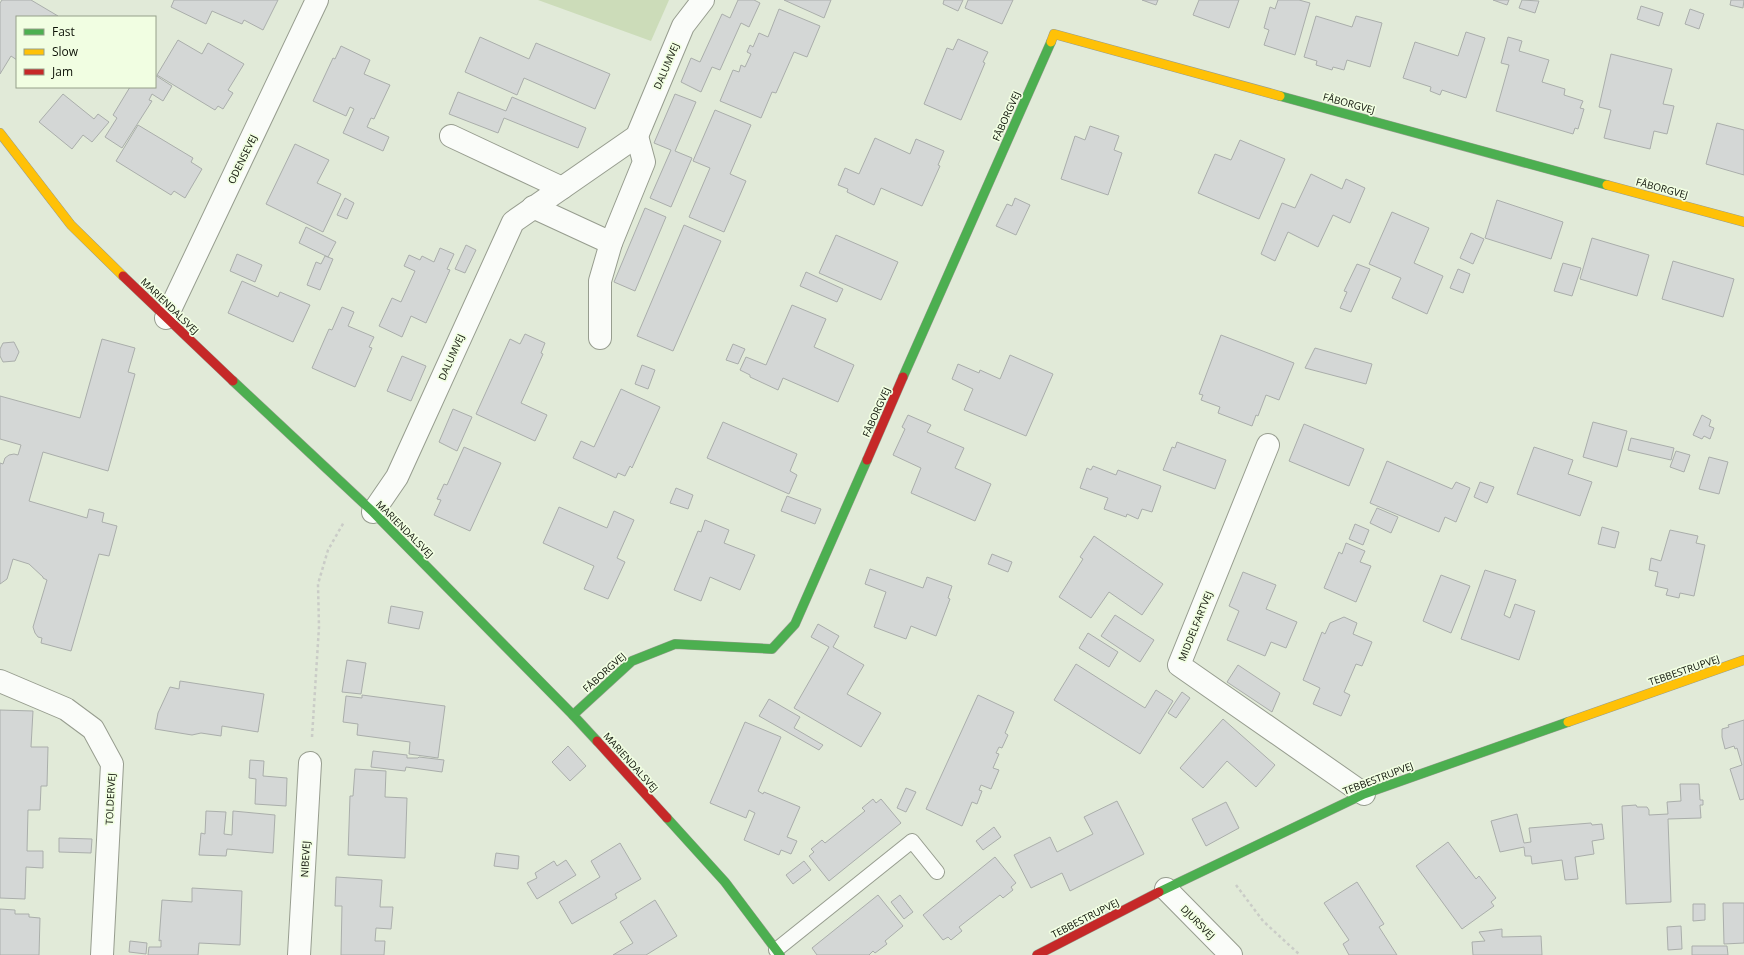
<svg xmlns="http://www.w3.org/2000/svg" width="1744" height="955" font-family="'Open Sans',sans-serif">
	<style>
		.green { fill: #ccdcb9 }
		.building { fill: #d4d7d6; stroke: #aaaeab }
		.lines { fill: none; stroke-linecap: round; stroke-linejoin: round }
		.lane-casing { stroke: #979d8f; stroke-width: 16 }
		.street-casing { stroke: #979d8f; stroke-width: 24 }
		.fast-casing { stroke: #979d8f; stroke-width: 10 }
		.slow-casing { stroke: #979d8f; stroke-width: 10 }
		.jam-casing { stroke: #979d8f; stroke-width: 10 }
		.path { stroke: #caccc7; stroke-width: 2.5; stroke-dasharray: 3 3; stroke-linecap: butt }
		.lane { stroke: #fafcf9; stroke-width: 14 }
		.street { stroke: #fafcf9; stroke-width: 22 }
		.fast { stroke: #4caf50; stroke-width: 9 }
		.slow { stroke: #ffc107; stroke-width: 9 }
		.jam { stroke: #c62828; stroke-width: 9 }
		.labels { text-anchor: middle; stroke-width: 3.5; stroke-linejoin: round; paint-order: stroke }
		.street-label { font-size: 10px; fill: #0d1207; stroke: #f1fee2 }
	</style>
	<rect width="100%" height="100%" fill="#e1ead8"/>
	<!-- green -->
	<path class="green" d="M 538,0 L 669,0 L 651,41 Z"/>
	<!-- building -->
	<g class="building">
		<path d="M 2,0 L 31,0 L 58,16 L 17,17 L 17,60 L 11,56 L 0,74 L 0,3 Z"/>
		<path d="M 174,0 L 278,0 L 263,30 L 244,20 L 242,24 L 212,11 L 206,24 L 171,7 Z"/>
		<path d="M 738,0 L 754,0 L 760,3 L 749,27 L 741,23 L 720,70 L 712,67 L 701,92 L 681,82 L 691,58 L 700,62 L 722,14 L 730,18 Z"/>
		<path d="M 784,0 L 831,0 L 824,18 Z"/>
		<path d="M 944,0 L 963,0 L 958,11 L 943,4 Z"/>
		<path d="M 968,0 L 1013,0 L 1002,24 L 965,8 Z"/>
		<path d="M 1142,0 L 1158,0 L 1156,5 Z"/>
		<path d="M 1199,0 L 1239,0 L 1229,28 L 1193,15 Z"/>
		<path d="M 1278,0 L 1299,0 L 1310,3 L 1295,55 L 1264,45 L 1269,30 L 1264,28 L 1270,7 L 1275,9 Z"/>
		<path d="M 1493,0 L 1509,0 L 1507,5 Z"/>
		<path d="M 1522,0 L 1539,1 L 1535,13 L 1519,8 Z"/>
		<path d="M 1731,0 L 1744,0 L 1743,8 L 1730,5 Z"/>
		<path d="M 1641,6 L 1663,13 L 1659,26 L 1637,19 Z"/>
		<path d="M 779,9 L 820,26 L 807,57 L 794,52 L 776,93 L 772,92 L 761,118 L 720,101 L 733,70 L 739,72 L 741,65 L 745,67 L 751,54 L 747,52 L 750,45 L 753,47 L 759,33 L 768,37 Z"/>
		<path d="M 1690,9 L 1704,14 L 1699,29 L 1685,24 Z"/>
		<path d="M 1316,16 L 1352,27 L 1356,16 L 1382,23 L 1370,67 L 1347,60 L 1344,70 L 1333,67 L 1332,70 L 1316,65 L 1317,61 L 1304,57 Z"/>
		<path d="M 1466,32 L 1485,38 L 1466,98 L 1442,90 L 1440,95 L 1430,91 L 1431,87 L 1403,78 L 1415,42 L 1458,56 Z"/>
		<path d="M 480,37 L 529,59 L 536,43 L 610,74 L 595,109 L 524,78 L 517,95 L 465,72 Z"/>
		<path d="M 1508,37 L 1522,41 L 1519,51 L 1549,60 L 1542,82 L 1565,89 L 1564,95 L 1583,101 L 1580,108 L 1584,109 L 1578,129 L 1575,128 L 1573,134 L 1496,111 L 1509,65 L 1501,63 Z"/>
		<path d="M 958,39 L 988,52 L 983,62 L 985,63 L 961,120 L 924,104 L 947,48 L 953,50 Z"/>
		<path d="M 178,40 L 202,54 L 208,43 L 244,64 L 228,90 L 233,93 L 223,109 L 218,106 L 215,110 L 157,75 Z"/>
		<path d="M 341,46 L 370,60 L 364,74 L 390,85 L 374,119 L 371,118 L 367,127 L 389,137 L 383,151 L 343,133 L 354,109 L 350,107 L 346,116 L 313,101 L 333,58 L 335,59 Z"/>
		<path d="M 1611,54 L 1672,69 L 1663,104 L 1674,106 L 1667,134 L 1654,131 L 1650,149 L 1604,138 L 1611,110 L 1599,107 Z"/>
		<path d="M 155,75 L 172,86 L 163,101 L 152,94 L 149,100 L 152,101 L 122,148 L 105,137 L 117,118 L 113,115 L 130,87 L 155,87 Z"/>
		<path d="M 458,92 L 506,111 L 512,97 L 586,128 L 578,148 L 504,118 L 498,133 L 449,114 Z"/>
		<path d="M 63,94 L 94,119 L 98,114 L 109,122 L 92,142 L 83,135 L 72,149 L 39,122 Z"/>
		<path d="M 675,94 L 696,102 L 675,151 L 692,158 L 671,207 L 650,198 L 671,150 L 654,143 Z"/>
		<path d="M 715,110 L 751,125 L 730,174 L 746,181 L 724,232 L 689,217 L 710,168 L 693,161 Z"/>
		<path d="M 1717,123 L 1744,130 L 1744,175 L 1706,164 Z"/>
		<path d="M 138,125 L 193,158 L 191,162 L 202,169 L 185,198 L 174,191 L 171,195 L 116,161 Z"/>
		<path d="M 1090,126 L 1119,136 L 1114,150 L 1122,153 L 1108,195 L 1061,179 L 1075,136 L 1085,140 Z"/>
		<path d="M 875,138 L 910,154 L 916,139 L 944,151 L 938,165 L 940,166 L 922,206 L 881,188 L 874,205 L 847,192 L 848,189 L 838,185 L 845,168 L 859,174 Z"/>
		<path d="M 1240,140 L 1285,159 L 1259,219 L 1198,193 L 1215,154 L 1231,160 Z"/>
		<path d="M 295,144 L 329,160 L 317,183 L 341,194 L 323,232 L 266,204 Z"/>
		<path d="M 1311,174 L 1342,189 L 1346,179 L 1365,188 L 1350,223 L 1333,215 L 1318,247 L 1288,232 L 1275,261 L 1261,254 L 1282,203 L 1295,208 Z"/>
		<path d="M 345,198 L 354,203 L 347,219 L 337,215 Z"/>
		<path d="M 1015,198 L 1030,205 L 1016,235 L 996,226 L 1007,204 L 1012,206 Z"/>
		<path d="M 1497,200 L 1563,222 L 1551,259 L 1485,238 Z"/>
		<path d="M 645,208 L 666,217 L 635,291 L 614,282 Z"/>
		<path d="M 1392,212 L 1429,228 L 1414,263 L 1443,276 L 1427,314 L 1392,298 L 1401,278 L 1369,264 Z"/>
		<path d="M 684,225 L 721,241 L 673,351 L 637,336 Z"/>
		<path d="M 306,227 L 336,242 L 328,257 L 299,243 Z"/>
		<path d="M 1471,233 L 1484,239 L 1473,264 L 1460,258 Z"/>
		<path d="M 836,235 L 898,262 L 881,300 L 819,273 Z"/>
		<path d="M 1592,238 L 1649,255 L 1637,296 L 1580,279 Z"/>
		<path d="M 466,245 L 476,250 L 465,273 L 455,269 Z"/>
		<path d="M 440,248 L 454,254 L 447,269 L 450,270 L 426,323 L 411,316 L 402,337 L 379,326 L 392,298 L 401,302 L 415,271 L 404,266 L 409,255 L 420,260 L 422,256 L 434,262 Z"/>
		<path d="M 237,254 L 262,265 L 255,282 L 230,271 Z"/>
		<path d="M 325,256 L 333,259 L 320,290 L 307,285 L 316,262 L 321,264 Z"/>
		<path d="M 1673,261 L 1734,279 L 1723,317 L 1662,299 Z"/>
		<path d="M 1563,263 L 1581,268 L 1572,296 L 1554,291 Z"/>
		<path d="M 1357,264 L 1370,269 L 1351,312 L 1340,308 L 1347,292 L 1344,291 Z"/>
		<path d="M 1458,269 L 1470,274 L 1463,293 L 1450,288 Z"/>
		<path d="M 806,272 L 843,289 L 837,302 L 800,286 Z"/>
		<path d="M 242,281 L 278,297 L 280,292 L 310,305 L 293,342 L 228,313 Z"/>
		<path d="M 792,305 L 826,319 L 814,347 L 854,365 L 838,402 L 783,378 L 778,390 L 750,377 L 750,375 L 740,370 L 746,357 L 766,365 Z"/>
		<path d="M 342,307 L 354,312 L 348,326 L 374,337 L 369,347 L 372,348 L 355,387 L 312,368 L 329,329 L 332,330 Z"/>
		<path d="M 525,334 L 545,343 L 541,353 L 543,354 L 521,403 L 547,415 L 535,441 L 476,414 L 510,339 L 520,344 Z"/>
		<path d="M 1221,335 L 1294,363 L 1279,400 L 1266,395 L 1258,416 L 1256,415 L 1252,426 L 1218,413 L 1220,407 L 1201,400 L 1203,395 L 1199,394 Z"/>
		<path d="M 102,339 L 135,348 L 128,372 L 135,374 L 108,471 L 43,452 L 29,501 L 87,518 L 89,509 L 104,513 L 102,522 L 117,526 L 109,556 L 99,554 L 71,651 L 41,643 L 42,638 L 38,637 L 35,633 L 33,627 L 47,580 L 43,578 L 43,577 L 29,564 L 13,559 L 7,579 L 0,584 L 0,463 L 3,464 L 5,458 L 9,455 L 14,454 L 18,455 L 21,445 L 0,439 L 0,396 L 80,418 Z"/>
		<path d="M 14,342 L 19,352 L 15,361 L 3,362 L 0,356 L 0,349 L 3,343 Z"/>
		<path d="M 733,344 L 745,349 L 738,364 L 726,360 Z"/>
		<path d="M 1315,348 L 1372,364 L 1366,384 L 1305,368 Z"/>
		<path d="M 1010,355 L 1053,374 L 1026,436 L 964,410 L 973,389 L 952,379 L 958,364 L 979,373 L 980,370 L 1000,379 Z"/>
		<path d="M 402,356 L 426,366 L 411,401 L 387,391 Z"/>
		<path d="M 642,365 L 655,370 L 648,389 L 635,384 Z"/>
		<path d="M 621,389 L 660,407 L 632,468 L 630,466 L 625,476 L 618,473 L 616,478 L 573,458 L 581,441 L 594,447 Z"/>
		<path d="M 453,409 L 472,417 L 457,451 L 439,442 Z"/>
		<path d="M 908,415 L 931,425 L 927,432 L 964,448 L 955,468 L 991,484 L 975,521 L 911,493 L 921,468 L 893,455 L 905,429 L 902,427 Z"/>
		<path d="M 1702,415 L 1711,420 L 1709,426 L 1714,428 L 1710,439 L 1704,436 L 1702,439 L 1693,435 Z"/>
		<path d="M 723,422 L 797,454 L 790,471 L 797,475 L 789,494 L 707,458 Z"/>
		<path d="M 1593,422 L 1627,431 L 1617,467 L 1583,457 Z"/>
		<path d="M 1304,424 L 1364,449 L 1349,486 L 1289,461 Z"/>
		<path d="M 1631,438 L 1674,448 L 1671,460 L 1628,450 Z"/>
		<path d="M 1177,442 L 1226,460 L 1215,489 L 1163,470 L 1172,447 L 1175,448 Z"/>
		<path d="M 464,447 L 501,463 L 470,531 L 434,515 L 441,500 L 437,499 L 444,484 L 447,485 Z"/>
		<path d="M 1534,447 L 1573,460 L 1568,474 L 1592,482 L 1580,516 L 1517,494 Z"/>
		<path d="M 1676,451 L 1690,455 L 1684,472 L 1670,467 Z"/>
		<path d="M 1709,457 L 1728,462 L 1719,494 L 1699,489 Z"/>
		<path d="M 1387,461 L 1452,489 L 1456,482 L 1470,488 L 1456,522 L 1445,517 L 1439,532 L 1370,503 Z"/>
		<path d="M 1093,466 L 1116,475 L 1118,470 L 1161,486 L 1152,512 L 1142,509 L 1138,519 L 1127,514 L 1126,517 L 1104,509 L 1108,498 L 1080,488 L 1087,468 L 1091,470 Z"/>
		<path d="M 1480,482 L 1494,487 L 1487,503 L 1474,497 Z"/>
		<path d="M 676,488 L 693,495 L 688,509 L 670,503 Z"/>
		<path d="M 787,496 L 821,509 L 815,524 L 781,511 Z"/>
		<path d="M 559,507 L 607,528 L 614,511 L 634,520 L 617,558 L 625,562 L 608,599 L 584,589 L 594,566 L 543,543 Z"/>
		<path d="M 1377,508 L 1398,517 L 1391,533 L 1370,523 Z"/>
		<path d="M 705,520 L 729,530 L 724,543 L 755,555 L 740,590 L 710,577 L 701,601 L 674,590 L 698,531 L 701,532 Z"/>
		<path d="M 1355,524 L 1369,530 L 1363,545 L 1349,539 Z"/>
		<path d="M 1602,527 L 1619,532 L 1615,548 L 1598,544 Z"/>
		<path d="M 1670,530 L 1698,536 L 1696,543 L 1705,545 L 1694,596 L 1680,593 L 1679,598 L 1666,595 L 1668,589 L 1655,586 L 1658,572 L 1649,570 L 1651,558 L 1661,561 Z"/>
		<path d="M 1094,536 L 1163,584 L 1142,615 L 1109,592 L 1091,618 L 1059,597 L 1083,559 L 1080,557 Z"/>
		<path d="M 1346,543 L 1365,551 L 1360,562 L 1371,566 L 1356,602 L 1324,588 L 1339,552 L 1342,554 Z"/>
		<path d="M 992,554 L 1012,562 L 1008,572 L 988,564 Z"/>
		<path d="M 870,569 L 923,588 L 927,577 L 952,586 L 948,598 L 950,599 L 936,636 L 911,626 L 906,639 L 874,627 L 886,592 L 865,584 Z"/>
		<path d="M 1485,570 L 1516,580 L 1504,615 L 1510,618 L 1515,604 L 1535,611 L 1519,660 L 1461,639 Z"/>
		<path d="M 1243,572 L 1276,585 L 1266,609 L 1297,622 L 1286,648 L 1271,642 L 1265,656 L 1227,640 L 1239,611 L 1229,606 Z"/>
		<path d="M 1441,575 L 1470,586 L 1451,633 L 1423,621 Z"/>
		<path d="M 391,606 L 423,612 L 419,629 L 388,623 Z"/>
		<path d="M 1115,615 L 1154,640 L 1140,662 L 1101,636 Z"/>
		<path d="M 1344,617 L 1357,623 L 1353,634 L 1372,642 L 1362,666 L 1356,664 L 1344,692 L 1350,695 L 1341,716 L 1313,704 L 1320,688 L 1303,680 L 1322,632 L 1325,634 L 1330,623 Z"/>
		<path d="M 818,624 L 839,636 L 833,647 L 864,665 L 847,694 L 881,713 L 861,747 L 794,708 L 829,647 L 811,637 Z"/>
		<path d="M 1088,633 L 1118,652 L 1109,667 L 1079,648 Z"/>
		<path d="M 347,660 L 366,663 L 361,694 L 342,692 Z"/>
		<path d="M 1076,664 L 1145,708 L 1156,690 L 1173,701 L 1140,754 L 1054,700 Z"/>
		<path d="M 1238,665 L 1280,693 L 1272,712 L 1227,682 Z"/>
		<path d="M 180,681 L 264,694 L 258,732 L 222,726 L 221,736 L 201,733 L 192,735 L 155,729 L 158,713 L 170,687 L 179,689 Z"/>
		<path d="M 1182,692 L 1190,698 L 1176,718 L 1168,713 Z"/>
		<path d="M 362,695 L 445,706 L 438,758 L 409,754 L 410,742 L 357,735 L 358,724 L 343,722 L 346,696 L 362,698 Z"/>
		<path d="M 978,695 L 1014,712 L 1005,733 L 1008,735 L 1002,748 L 999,747 L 996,753 L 999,754 L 993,768 L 999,770 L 991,789 L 981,785 L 979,790 L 982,791 L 977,804 L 972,802 L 962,826 L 926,809 Z"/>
		<path d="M 769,699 L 800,717 L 794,728 L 823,745 L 819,750 L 759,716 Z"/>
		<path d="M 0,710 L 33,711 L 31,747 L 48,747 L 47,786 L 41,786 L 40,810 L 28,810 L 27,851 L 43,851 L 43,868 L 26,867 L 25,899 L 0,898 Z"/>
		<path d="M 1223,719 L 1275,765 L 1256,787 L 1227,761 L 1203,788 L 1180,768 Z"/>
		<path d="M 1744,720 L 1744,799 L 1740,800 L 1730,769 L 1742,765 L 1737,748 L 1735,749 L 1734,746 L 1725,749 L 1722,737 L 1722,729 L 1729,727 L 1728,725 Z"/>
		<path d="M 745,722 L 781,737 L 758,791 L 763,794 L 764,792 L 800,807 L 787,837 L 797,841 L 791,854 L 781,850 L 779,855 L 744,840 L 755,813 L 749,810 L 746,818 L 710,803 Z"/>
		<path d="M 568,746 L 586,766 L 570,781 L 552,762 Z"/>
		<path d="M 373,751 L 407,755 L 407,758 L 418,758 L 419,757 L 444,760 L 442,772 L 406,767 L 405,771 L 371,767 Z"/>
		<path d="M 250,760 L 264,761 L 263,776 L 287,778 L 286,806 L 255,804 L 256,779 L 249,778 Z"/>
		<path d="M 355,769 L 386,771 L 385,797 L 407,798 L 405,858 L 348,855 L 350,796 L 353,796 Z"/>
		<path d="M 1680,784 L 1699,784 L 1700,800 L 1703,800 L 1703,805 L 1700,805 L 1701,818 L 1668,819 L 1671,902 L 1626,904 L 1622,806 L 1636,805 L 1637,807 L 1647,807 L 1649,810 L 1649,815 L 1668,814 L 1667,802 L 1681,801 Z"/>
		<path d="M 906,788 L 916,792 L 906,812 L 897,808 Z"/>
		<path d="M 873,799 L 876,803 L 881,799 L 901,823 L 829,881 L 809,856 L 814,852 L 811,849 L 822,840 L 825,843 L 865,811 L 862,808 Z"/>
		<path d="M 1117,801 L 1144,854 L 1070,891 L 1062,873 L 1031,888 L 1014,855 L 1050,837 L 1057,852 L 1093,834 L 1084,817 Z"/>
		<path d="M 1226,802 L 1239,828 L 1206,846 L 1192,819 Z"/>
		<path d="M 206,811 L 226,812 L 224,834 L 232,835 L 233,811 L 275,815 L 273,853 L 227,849 L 226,856 L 199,855 L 201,833 L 205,834 Z"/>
		<path d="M 1517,814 L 1524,843 L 1531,842 L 1529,828 L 1591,823 L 1592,825 L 1602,824 L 1604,839 L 1592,841 L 1594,854 L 1575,857 L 1578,879 L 1565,880 L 1562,860 L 1532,864 L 1531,856 L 1525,856 L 1524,847 L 1500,852 L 1491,821 Z"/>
		<path d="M 994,827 L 1001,837 L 983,850 L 976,841 Z"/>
		<path d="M 59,838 L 92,839 L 91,853 L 59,852 Z"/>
		<path d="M 1448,842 L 1476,879 L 1479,876 L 1496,898 L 1491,902 L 1494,906 L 1462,929 L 1416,866 Z"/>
		<path d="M 620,843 L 641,879 L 615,894 L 617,898 L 572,924 L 559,902 L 600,877 L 591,861 Z"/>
		<path d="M 496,853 L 519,856 L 518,869 L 494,866 Z"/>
		<path d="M 995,857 L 1016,883 L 1011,887 L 1013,890 L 1003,898 L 1000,895 L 959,927 L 962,931 L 951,940 L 948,937 L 943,940 L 923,915 Z"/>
		<path d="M 566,860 L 576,875 L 537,899 L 527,883 L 537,878 L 535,873 L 554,861 L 557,866 Z"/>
		<path d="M 804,861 L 811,870 L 793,884 L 786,875 Z"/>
		<path d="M 336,877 L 382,880 L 380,907 L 393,907 L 391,929 L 376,928 L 375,941 L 385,941 L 384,955 L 341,955 L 342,906 L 335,906 Z"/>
		<path d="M 1357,882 L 1384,924 L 1379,927 L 1397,955 L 1349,955 L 1343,944 L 1349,940 L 1324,903 Z"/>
		<path d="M 192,888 L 242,891 L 240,945 L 199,943 L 198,955 L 148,955 L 149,947 L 161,947 L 161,940 L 159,941 L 162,900 L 192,902 Z"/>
		<path d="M 878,895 L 903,926 L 885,941 L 887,944 L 875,953 L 873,951 L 869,955 L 817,955 L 812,948 Z"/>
		<path d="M 900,895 L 913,912 L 904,919 L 891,902 Z"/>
		<path d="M 655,900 L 677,936 L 646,955 L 613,955 L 633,943 L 620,922 Z"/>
		<path d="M 1723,903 L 1744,903 L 1744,943 L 1724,944 Z"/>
		<path d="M 1693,904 L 1705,904 L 1705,920 L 1693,921 Z"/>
		<path d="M 0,909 L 15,910 L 15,914 L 29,914 L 29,917 L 40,918 L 39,955 L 0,955 Z"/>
		<path d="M 1681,926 L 1682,949 L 1668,950 L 1667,927 Z"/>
		<path d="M 1502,929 L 1502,937 L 1541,936 L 1542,955 L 1473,955 L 1472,942 L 1485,941 L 1479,932 Z"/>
		<path d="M 130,941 L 147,943 L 146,954 L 129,952 Z"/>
		<path d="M 1692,946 L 1727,946 L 1728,955 L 1692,955 Z"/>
	</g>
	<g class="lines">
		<!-- lane casing -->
		<g class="lane-casing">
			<path id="lane" d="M 776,950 L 912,841 L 937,872"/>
		</g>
		<!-- street casing -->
		<g class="street-casing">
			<g id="street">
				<path d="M 451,136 L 562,188"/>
				<path d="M 533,207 L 611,243"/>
				<path d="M 166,318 L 317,0"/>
				<path d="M 600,338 L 600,281 L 611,243 L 644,162 L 637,136"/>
				<path d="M 1268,445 L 1179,665 L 1364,794"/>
				<path d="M 373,512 L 397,477 L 513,222 L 637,136 L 683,26 L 703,0"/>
				<path d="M 0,681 L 66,709 L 93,729 L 112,764 L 102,955"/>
				<path d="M 1166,889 L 1231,955"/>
				<path d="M 299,955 L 310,763"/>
			</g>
		</g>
		<!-- fast casing -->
		<g class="fast-casing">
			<g id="fast">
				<path d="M 1280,96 L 1607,185"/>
				<path d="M 903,377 L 1051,42"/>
				<path d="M 233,381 L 373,512 L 573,715 L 597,741"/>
				<path d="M 573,715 L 632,661 L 675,644 L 772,649 L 795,624 L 867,460"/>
				<path d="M 667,818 L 725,882 L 780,955"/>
				<path d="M 1159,892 L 1364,794 L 1568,722"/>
			</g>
		</g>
		<!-- slow casing -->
		<g class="slow-casing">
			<g id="slow">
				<path d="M 1051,42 L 1054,34 L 1280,96"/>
				<path d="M 0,133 L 71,225 L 123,276"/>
				<path d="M 1607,185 L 1744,222"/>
				<path d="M 1568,722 L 1744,660"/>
			</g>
		</g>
		<!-- jam casing -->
		<g class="jam-casing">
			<g id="jam">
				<path d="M 123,276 L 233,381"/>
				<path d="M 867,460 L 903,377"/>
				<path d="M 597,741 L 667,818"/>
				<path d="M 1037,955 L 1159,892"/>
			</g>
		</g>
		<!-- path -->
		<g class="path">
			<path d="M 312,737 L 319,627 L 318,584 L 328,550 L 344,522"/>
			<path d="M 1236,885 L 1263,921 L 1300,955"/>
		</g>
		<!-- lane -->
		<use href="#lane" class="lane"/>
		<!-- street -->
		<use href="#street" class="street"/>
		<!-- fast -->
		<use href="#fast" class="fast"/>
		<!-- slow -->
		<use href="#slow" class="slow"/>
		<!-- jam -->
		<use href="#jam" class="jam"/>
	</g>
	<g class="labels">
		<!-- street labels -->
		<g class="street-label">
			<text transform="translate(666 66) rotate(-67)" y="4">DALUMVEJ</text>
			<text transform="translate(1349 103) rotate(15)" y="4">FÅBORGVEJ</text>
			<text transform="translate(1006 116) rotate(-66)" y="4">FÅBORGVEJ</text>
			<text transform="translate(242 159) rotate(-64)" y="4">ODENSEVEJ</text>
			<text transform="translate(1662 188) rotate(15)" y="4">FÅBORGVEJ</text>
			<text transform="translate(170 306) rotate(44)" y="4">MARIENDALSVEJ</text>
			<text transform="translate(451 357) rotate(-66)" y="4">DALUMVEJ</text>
			<text transform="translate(876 412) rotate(-66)" y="4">FÅBORGVEJ</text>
			<text transform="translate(405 529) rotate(45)" y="4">MARIENDALSVEJ</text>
			<text transform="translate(1195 626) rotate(-68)" y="4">MIDDELFARTVEJ</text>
			<text transform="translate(1684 670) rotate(-19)" y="4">TEBBESTRUPVEJ</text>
			<text transform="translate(604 672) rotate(-42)" y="4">FÅBORGVEJ</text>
			<text transform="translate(631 762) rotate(48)" y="4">MARIENDALSVEJ</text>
			<text transform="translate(1378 778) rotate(-21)" y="4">TEBBESTRUPVEJ</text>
			<text transform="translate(110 799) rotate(-87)" y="4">TOLDERVEJ</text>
			<text transform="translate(305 859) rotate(-87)" y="4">NIBEVEJ</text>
			<text transform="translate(1085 918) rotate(-27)" y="4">TEBBESTRUPVEJ</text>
			<text transform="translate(1198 922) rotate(45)" y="4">DJURSVEJ</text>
		</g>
	</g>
	<!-- legend -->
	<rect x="16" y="16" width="140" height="72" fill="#f1fee2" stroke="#96a08a"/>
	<rect x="24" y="29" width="20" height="6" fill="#4caf50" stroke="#96a08a"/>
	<text x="52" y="36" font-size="12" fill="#0d1207">Fast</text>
	<rect x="24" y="49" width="20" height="6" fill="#ffc107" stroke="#96a08a"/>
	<text x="52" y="56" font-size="12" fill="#0d1207">Slow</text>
	<rect x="24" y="69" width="20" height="6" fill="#c62828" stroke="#96a08a"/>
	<text x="52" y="76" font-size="12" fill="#0d1207">Jam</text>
</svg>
